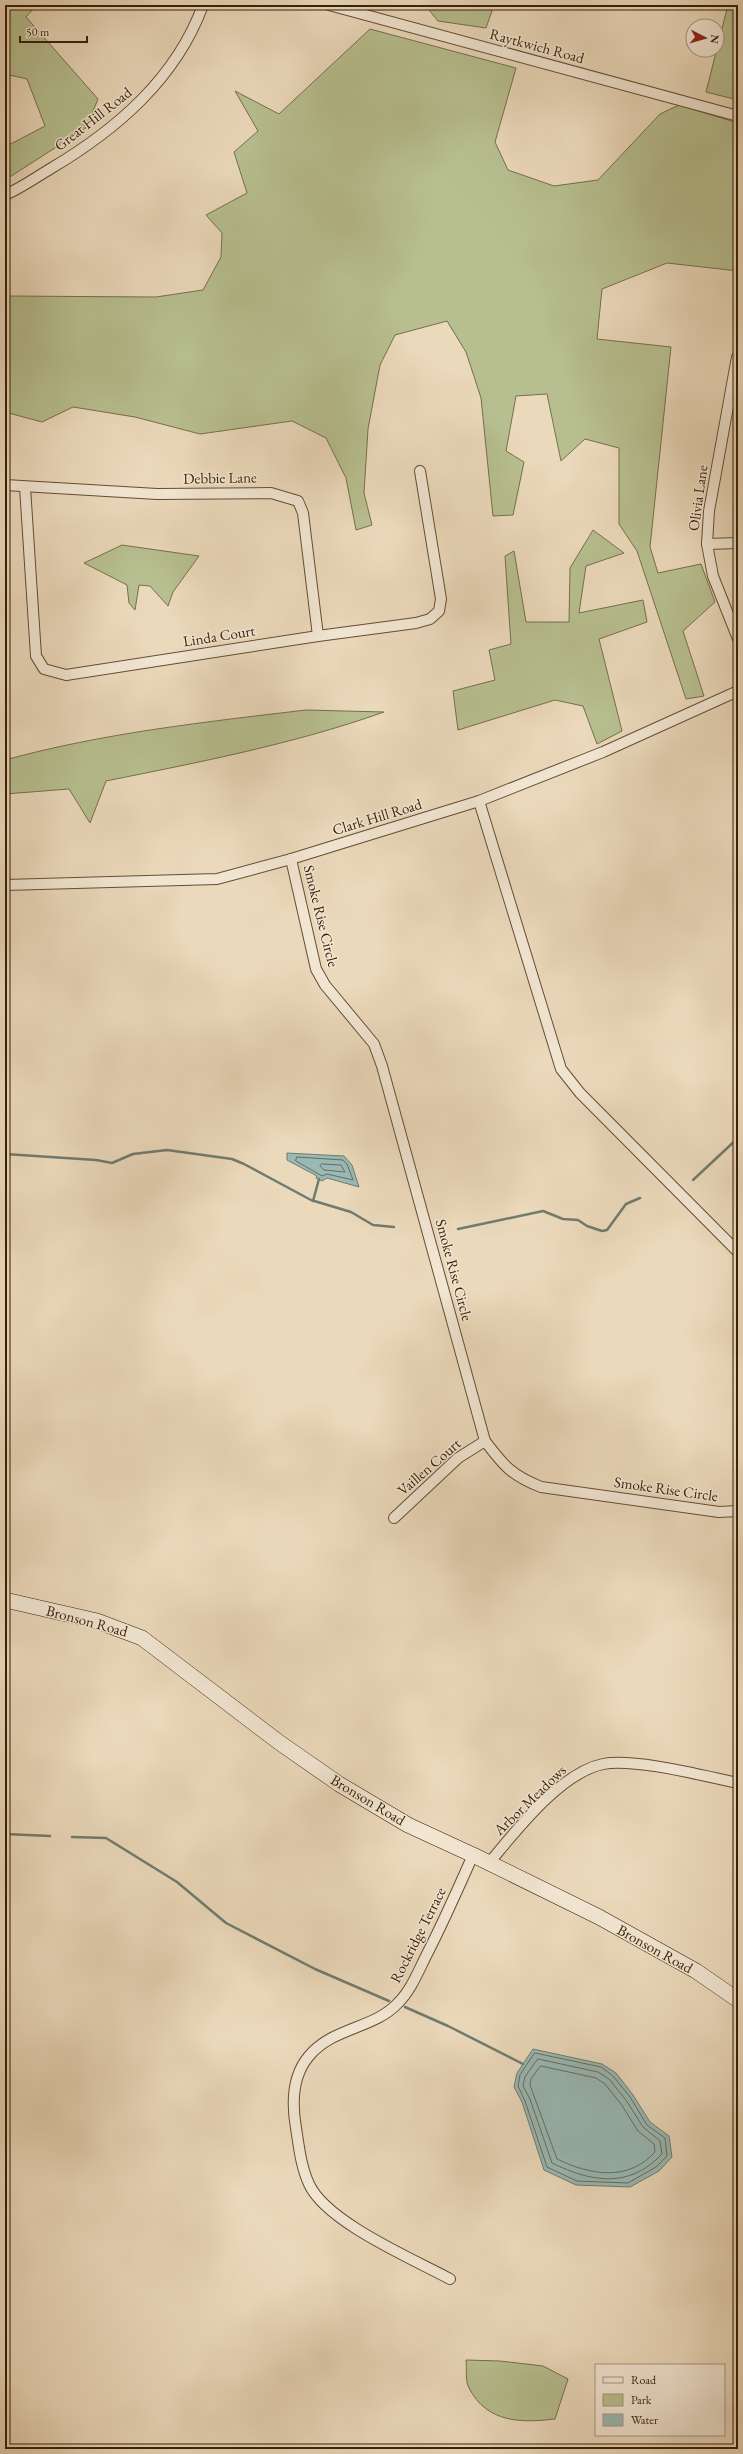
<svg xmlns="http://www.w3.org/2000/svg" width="743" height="2454" font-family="'EB Garamond',serif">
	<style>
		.green { fill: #b7bf90; stroke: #766f4b }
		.water { fill: #99b9b5; stroke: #717b6f }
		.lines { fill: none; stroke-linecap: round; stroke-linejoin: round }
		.shore { stroke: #686c5e; stroke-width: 1 }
		.stream { stroke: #717b6f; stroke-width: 2.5 }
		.street-casing { stroke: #634e33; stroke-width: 12 }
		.secondary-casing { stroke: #361f06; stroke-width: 16 }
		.street { stroke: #f2e6d3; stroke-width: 10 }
		.secondary { stroke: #f2e6d3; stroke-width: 15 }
		.labels { text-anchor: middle; stroke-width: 3; stroke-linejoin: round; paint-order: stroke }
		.street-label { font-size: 15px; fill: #361f06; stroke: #f2e6d3 }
	</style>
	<rect width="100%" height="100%" fill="#ebd9bb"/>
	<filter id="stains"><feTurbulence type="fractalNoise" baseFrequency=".005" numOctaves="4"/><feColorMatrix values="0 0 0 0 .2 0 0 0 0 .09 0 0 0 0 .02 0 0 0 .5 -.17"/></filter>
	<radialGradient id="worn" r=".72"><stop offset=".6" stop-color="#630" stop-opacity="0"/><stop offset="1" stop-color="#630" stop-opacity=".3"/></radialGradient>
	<!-- green -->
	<g class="green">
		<path d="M 5,5 L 37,5 L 26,17 L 98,99 L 86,128 L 5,180 L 5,147 L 45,126 L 27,79 L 5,74 Z"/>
		<path d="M 425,5 L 494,5 L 486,28 L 438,21 Z"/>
		<path d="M 728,5 L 738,5 L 738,100 L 706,92 Z"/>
		<path d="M 370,29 L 516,68 L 495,142 L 508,170 L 554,186 L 598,180 L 660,114 L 679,105 L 738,123 L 738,271 L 667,263 L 602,289 L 597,339 L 671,347 L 650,547 L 658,573 L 701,564 L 715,602 L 683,631 L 704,696 L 686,699 L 637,551 L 619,524 L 619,448 L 585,439 L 561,461 L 547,394 L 516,396 L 506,451 L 524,462 L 513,515 L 493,516 L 481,398 L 466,352 L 447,321 L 395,335 L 380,365 L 368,429 L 364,493 L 372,525 L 356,530 L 346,478 L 326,438 L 292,421 L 200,434 L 135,417 L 73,407 L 42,422 L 5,412 L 5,296 L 156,297 L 203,290 L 221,257 L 222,233 L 206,215 L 247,193 L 234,152 L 258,131 L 235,91 L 279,114 Z"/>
		<path d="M 593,530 L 624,553 L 586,566 L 579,613 L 643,600 L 647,622 L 599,639 L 622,731 L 597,744 L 583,706 L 555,700 L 458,730 L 453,691 L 495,680 L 489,650 L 511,644 L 505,556 L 514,551 L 526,622 L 569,622 L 570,568 Z"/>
		<path d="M 122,545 L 199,556 L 173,592 L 168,606 L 150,586 L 139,585 L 135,610 L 129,603 L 127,585 L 84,563 Z"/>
		<path d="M 306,710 L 384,712 C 294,744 200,762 106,781 L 90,823 L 69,789 L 5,794 L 5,760 C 103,733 205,722 306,710 Z"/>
		<path d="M 466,2360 L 500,2361 L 543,2366 L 568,2379 L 555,2419 C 521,2423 487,2423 469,2388 C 465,2381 467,2368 466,2360 Z"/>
	</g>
	<!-- water -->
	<g class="water">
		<path d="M 287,1153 L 344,1156 L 352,1165 L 359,1187 L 327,1178 L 322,1181 L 316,1178 L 317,1176 L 287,1160 Z"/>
		<path d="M 533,2049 L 602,2064 L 616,2073 L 633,2095 L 650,2122 L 669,2136 L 672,2157 L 659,2171 L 630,2187 L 576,2185 L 544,2170 L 522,2102 L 514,2087 L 517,2073 Z"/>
	</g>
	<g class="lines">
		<!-- shore -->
		<g class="shore">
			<path d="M 297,1157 L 343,1160 L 347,1164 L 353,1180 L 327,1174 L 322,1176 L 296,1161 Z"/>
			<path d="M 322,1164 L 341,1165 L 345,1172 L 324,1170 L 320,1166 Z"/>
			<path d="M 535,2053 L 601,2067 L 613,2076 L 630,2097 L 647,2125 L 665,2138 L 667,2156 L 656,2167 L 628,2183 L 577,2181 L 547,2167 L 525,2101 L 518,2086 L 520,2075 Z"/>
			<path d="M 538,2059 L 598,2072 L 609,2079 L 626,2100 L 643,2127 L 660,2141 L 662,2154 C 629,2189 591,2182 552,2163 L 530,2099 L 523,2086 L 525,2077 Z"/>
			<path d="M 541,2066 L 596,2078 L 605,2084 L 621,2104 L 638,2131 L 654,2144 L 655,2152 C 628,2182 590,2175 557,2159 L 530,2085 L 531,2079 Z"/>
		</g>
		<!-- stream -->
		<g class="stream">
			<path d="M 5,1154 L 96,1160 L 112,1163 L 133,1154 L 167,1150 L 232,1159 L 244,1164 L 311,1200 L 351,1212 L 373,1225 L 394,1227"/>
			<path d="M 693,1180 L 738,1138"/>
			<path d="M 313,1201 L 319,1179"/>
			<path d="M 458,1229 L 543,1211 L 563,1219 L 578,1220 L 587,1226 L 602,1231 L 607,1230 L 626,1204 L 640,1198"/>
			<path d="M 5,1834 L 50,1836"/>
			<path d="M 72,1837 L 106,1838 L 177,1882 L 226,1923 L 315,1969 L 389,2001"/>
			<path d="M 405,2007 L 448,2026 L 523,2064"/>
		</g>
		<!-- street casing -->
		<g class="street-casing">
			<g id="street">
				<path d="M 329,5 L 738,116"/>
				<path d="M 5,195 C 21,188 35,178 50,169 C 116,130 176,79 203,5"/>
				<path d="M 737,357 L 709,511 L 707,544 L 713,576 L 738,639"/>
				<path d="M 5,485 L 157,494 L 271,493 L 298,501 L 303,513 L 318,636"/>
				<path d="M 25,487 L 36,656 L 44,669 L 66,675 L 318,636 L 416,623 L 430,619 L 439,611 L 441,599 L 420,471"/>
				<path d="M 707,544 L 738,543"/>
				<path d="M 479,801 L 561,1069 L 580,1093 L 738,1252"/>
				<path d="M 291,859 L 316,969 L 325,985 L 374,1044 L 382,1066 L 485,1441 C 504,1466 511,1475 541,1487 L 719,1512 L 738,1511"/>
				<path d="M 5,885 L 217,879 L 291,859 L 479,801 L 603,752 L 738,691"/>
				<path d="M 394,1518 L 458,1458 L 485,1441"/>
				<path d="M 489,1863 C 516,1831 560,1773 603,1764 C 635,1758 704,1776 738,1783"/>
				<path d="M 450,2279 C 413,2259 326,2222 309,2184 C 301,2167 299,2147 296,2128 C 292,2105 292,2076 309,2056 C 333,2027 374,2029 398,2003 C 411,1990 418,1972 426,1956 C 443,1923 458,1889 473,1855"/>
			</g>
		</g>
		<!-- secondary casing -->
		<g class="secondary-casing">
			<path id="secondary" d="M 5,1600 L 97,1621 L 142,1638 L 280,1743 L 339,1784 L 408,1825 L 473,1855 L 599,1917 L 696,1971 L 738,2000"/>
		</g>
		<!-- street -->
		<use href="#street" class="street"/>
		<!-- secondary -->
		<use href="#secondary" class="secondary"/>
	</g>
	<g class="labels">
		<!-- street labels -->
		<g class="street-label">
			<text transform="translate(537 46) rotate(15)" y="5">Raytkwich Road</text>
			<text transform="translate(93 119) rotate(-38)" y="5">Great Hill Road</text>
			<text transform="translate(220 478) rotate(-1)" y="5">Debbie Lane</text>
			<text transform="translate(698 498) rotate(-82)" y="5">Olivia Lane</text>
			<text transform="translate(219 636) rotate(-9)" y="5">Linda Court</text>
			<text transform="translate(377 817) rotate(-17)" y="5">Clark Hill Road</text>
			<text transform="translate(321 916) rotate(76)" y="5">Smoke Rise Circle</text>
			<text transform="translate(454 1270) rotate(75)" y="5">Smoke Rise Circle</text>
			<text transform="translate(429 1467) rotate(-41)" y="5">Vaillen Court</text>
			<text transform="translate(666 1489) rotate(8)" y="5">Smoke Rise Circle</text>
			<text transform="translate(87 1621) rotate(15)" y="5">Bronson Road</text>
			<text transform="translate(368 1800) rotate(31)" y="5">Bronson Road</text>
			<text transform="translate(530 1800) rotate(-44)" y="5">Arbor Meadows</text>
			<text transform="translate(418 1935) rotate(-63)" y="5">Rockridge Terrace</text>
			<text transform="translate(655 1949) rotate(29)" y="5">Bronson Road</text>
		</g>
	</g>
	<!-- margin -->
	<rect width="743" height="2454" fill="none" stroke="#ebd9bb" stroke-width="20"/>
	<rect x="6" y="6" width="731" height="2442" fill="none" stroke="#361f06" stroke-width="2"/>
	<rect x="10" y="10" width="723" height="2434" fill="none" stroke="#361f06"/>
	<!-- legend -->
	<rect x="595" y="2364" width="130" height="72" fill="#f2e6d3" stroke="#a79681"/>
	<rect x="603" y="2377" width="20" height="6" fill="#f2e6d3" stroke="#a79681"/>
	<text x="631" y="2384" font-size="12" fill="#361f06">Road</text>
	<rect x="603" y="2394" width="20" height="12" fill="#b7bf90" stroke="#a79681"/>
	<text x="631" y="2404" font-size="12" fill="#361f06">Park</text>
	<rect x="603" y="2414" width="20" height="12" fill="#99b9b5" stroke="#a79681"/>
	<text x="631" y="2424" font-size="12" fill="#361f06">Water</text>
	<!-- north arrow -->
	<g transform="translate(705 38) rotate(96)"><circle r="19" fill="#f2e6d3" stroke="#a79681"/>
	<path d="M0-3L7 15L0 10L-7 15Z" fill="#8f2418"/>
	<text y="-6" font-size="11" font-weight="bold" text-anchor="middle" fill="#361f06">N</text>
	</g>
	<!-- scale -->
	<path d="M20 36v6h67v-6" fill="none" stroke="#361f06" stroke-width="2"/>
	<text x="26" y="36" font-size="12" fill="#361f06" stroke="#f2e6d3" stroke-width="3" paint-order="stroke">50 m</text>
	<rect width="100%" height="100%" filter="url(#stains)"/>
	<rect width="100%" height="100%" fill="url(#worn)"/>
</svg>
